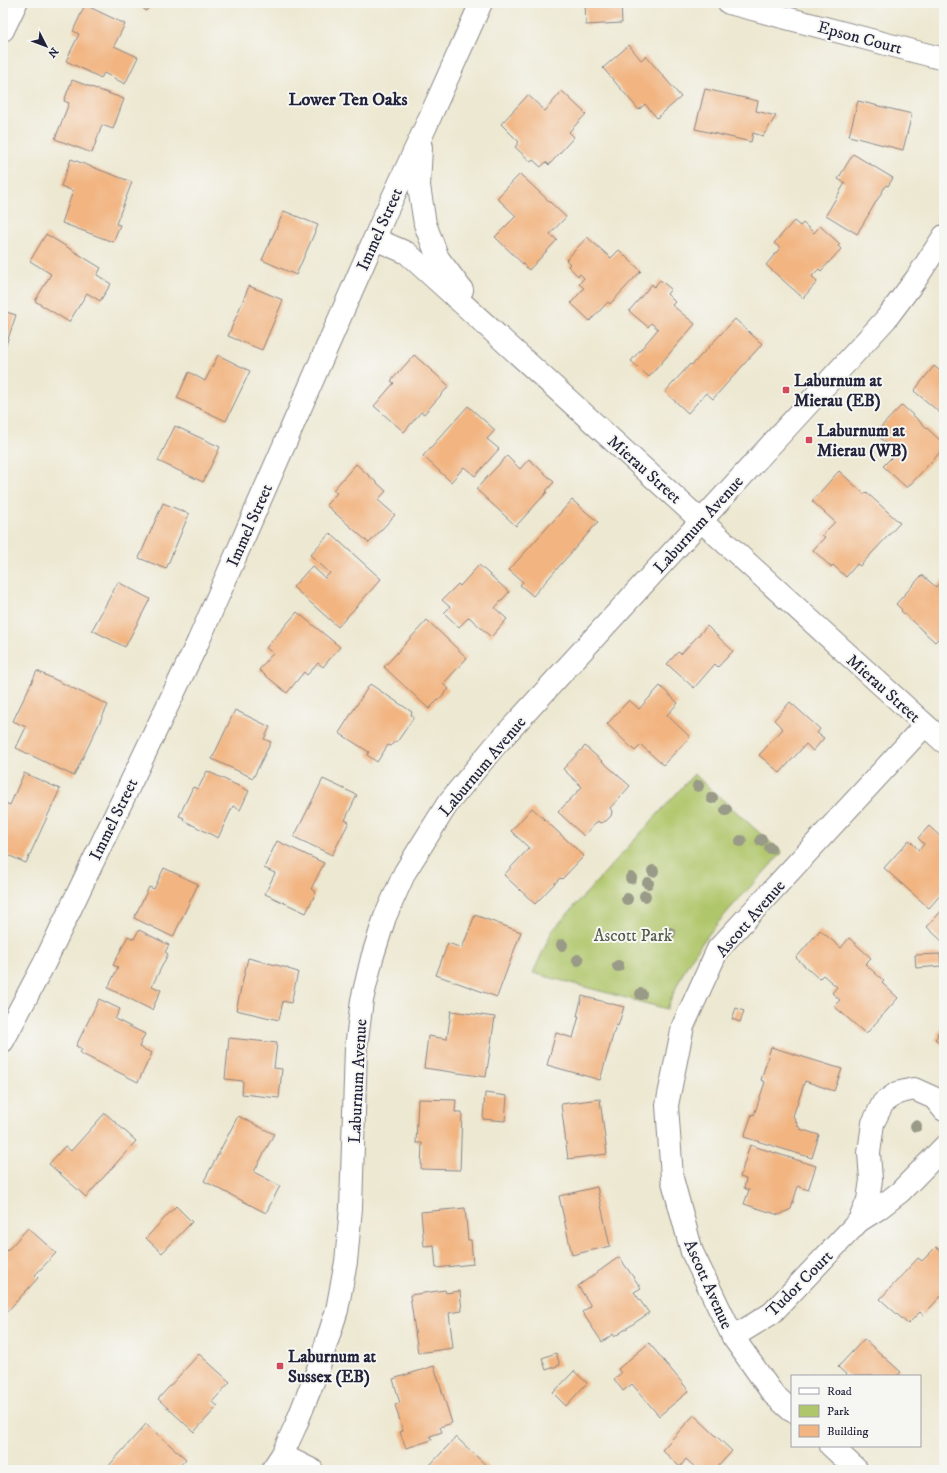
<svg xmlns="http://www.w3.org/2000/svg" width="947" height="1473" font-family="'IM FELL DW Pica',serif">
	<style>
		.green { fill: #b0c66a; stroke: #697452 }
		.building { fill: #f2b582 }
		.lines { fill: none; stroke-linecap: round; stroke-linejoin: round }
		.minor-casing { stroke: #888586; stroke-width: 24 }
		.tertiary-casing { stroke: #888586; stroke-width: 24 }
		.minor { stroke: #fff; stroke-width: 22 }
		.tertiary { stroke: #fff; stroke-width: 22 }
		.tree { fill: #999a87 }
		.poi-dot { fill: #d1495b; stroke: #f6f6f2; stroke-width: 1.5 }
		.labels { text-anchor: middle; stroke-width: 4; stroke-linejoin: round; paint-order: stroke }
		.street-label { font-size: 17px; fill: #22223b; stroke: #f6f6f2 }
		.poi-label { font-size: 17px; font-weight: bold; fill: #22223b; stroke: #f6f6f2; text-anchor: start }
		.park-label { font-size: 17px; fill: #545b4b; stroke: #f6f6f2 }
		.neighbourhood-label { font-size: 18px; font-weight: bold; fill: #22223b; stroke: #f6f6f2 }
	</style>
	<rect width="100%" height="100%" fill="#f6f6f2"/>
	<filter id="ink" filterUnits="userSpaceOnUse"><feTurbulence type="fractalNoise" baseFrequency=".025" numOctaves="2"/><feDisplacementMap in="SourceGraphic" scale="8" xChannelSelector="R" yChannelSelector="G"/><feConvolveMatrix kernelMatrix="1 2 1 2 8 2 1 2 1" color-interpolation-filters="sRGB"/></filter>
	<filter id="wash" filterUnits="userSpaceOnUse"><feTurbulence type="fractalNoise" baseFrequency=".012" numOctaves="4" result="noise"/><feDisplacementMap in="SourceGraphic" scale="16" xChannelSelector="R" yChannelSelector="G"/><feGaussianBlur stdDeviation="0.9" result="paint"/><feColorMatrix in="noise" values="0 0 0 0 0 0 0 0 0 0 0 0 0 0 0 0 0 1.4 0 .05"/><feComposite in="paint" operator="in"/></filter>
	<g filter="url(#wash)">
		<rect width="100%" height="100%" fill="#ede8d1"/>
		<!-- green -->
		<path class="green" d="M 694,774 L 782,853 C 751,887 716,920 691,959 C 681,975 674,992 667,1009 L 533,973 L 552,931 Z"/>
		<g id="blocks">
			<!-- building -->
			<g class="building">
				<path d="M 137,3 L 153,3 L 146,11 Z"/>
				<path d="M 585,3 L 621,3 L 622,23 L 586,25 Z"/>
				<path d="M 85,5 L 125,24 L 114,46 L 138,57 L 125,84 L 104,73 L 101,78 L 66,61 L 79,34 L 73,31 Z"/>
				<path d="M 629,45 L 641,60 L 646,56 L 681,97 L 657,118 L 645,104 L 639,110 L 603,68 Z"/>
				<path d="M 72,80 L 124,99 L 113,129 L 102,125 L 92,153 L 55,139 L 69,103 L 64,101 Z"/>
				<path d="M 705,89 L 758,101 L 756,111 L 776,116 L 763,136 L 753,133 L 751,142 L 695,129 Z"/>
				<path d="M 562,91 L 586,114 L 569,132 L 574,137 L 549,165 L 546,162 L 541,167 L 533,160 L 531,162 L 515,147 L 519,142 L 501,124 L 528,95 L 545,111 Z"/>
				<path d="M 858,101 L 912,114 L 903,150 L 849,136 Z"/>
				<path d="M 853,154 L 893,178 L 888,186 L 886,185 L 857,234 L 826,215 L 845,183 L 838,179 Z"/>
				<path d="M 71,159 L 132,182 L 116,224 L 120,225 L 113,242 L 62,223 L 73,191 L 61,186 Z"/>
				<path d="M 520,174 L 566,217 L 550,234 L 557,240 L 529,270 L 495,237 L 516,216 L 497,198 Z"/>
				<path d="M 284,211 L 318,225 L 296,275 L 262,260 Z"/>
				<path d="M 794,221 L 800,226 L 803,223 L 814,233 L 820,226 L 840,244 L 838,246 L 841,249 L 821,271 L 819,269 L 812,276 L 817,282 L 803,298 L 766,265 L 780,248 L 774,243 Z"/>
				<path d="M 46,234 L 101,268 L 97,275 L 111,284 L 100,301 L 87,293 L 69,322 L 35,301 L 51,274 L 30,261 Z"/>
				<path d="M 587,237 L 611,258 L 619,250 L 641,271 L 610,304 L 608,302 L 590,321 L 571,303 L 584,288 L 579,284 L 584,278 L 580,274 L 578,276 L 568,266 L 570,264 L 566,260 Z"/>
				<path d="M 660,280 L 671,289 L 667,294 L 675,302 L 672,305 L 695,324 L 649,377 L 631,361 L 658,329 L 651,323 L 648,327 L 629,311 L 652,284 L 654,287 Z"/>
				<path d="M 249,286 L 283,300 L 262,350 L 228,336 Z"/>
				<path d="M 3,298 L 7,299 L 3,311 Z"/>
				<path d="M 3,311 L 16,315 L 3,354 Z"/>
				<path d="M 735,319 L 762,344 L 713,399 L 706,393 L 688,413 L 665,392 L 690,364 L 692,365 Z"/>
				<path d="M 218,355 L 250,371 L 226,421 L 177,398 L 189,372 L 205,381 Z"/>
				<path d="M 414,355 L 449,386 L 424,414 L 421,412 L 404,432 L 374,406 L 394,383 L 391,381 Z"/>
				<path d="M 934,366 L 944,374 L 944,416 L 914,391 Z"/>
				<path d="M 902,405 L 943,443 L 942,444 L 944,446 L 944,448 L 907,488 L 883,466 L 896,453 L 875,433 Z"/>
				<path d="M 468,406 L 495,430 L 487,439 L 499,449 L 475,476 L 464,467 L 451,482 L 423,456 Z"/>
				<path d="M 175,426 L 220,447 L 203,482 L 158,461 Z"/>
				<path d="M 507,456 L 520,469 L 529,459 L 554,482 L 546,491 L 547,492 L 516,526 L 476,489 Z"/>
				<path d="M 356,464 L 386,491 L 378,500 L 395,515 L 369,543 L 326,505 L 337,493 L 333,490 Z"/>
				<path d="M 839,471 L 864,494 L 866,492 L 900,523 L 860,566 L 857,564 L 846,577 L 833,565 L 831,567 L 813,550 L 825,537 L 822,535 L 835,522 L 812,501 Z"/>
				<path d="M 572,500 L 598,522 L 533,596 L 520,585 L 523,582 L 509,570 Z"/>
				<path d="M 163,503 L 189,514 L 166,569 L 139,558 Z"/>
				<path d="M 330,533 L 381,579 L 338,627 L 293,587 L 312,566 L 325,578 L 330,573 L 310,555 Z"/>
				<path d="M 479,565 L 509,592 L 495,608 L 507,619 L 491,637 L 469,617 L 459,627 L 444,613 L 450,607 L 442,600 L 458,584 L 460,586 Z"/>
				<path d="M 922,575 L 936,587 L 942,580 L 944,581 L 944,643 L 939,638 L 935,642 L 901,611 L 902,610 L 896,604 Z"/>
				<path d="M 118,582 L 150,599 L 125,647 L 92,630 Z"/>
				<path d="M 297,612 L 340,647 L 323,667 L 318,663 L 307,675 L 304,672 L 287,693 L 259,670 L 273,653 L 266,648 Z"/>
				<path d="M 427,620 L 467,658 L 443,684 L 449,689 L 429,709 L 384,667 Z"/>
				<path d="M 707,626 L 733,651 L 718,667 L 715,664 L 694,688 L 667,664 L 678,652 L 681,654 Z"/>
				<path d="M 37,671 L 108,705 L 74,776 L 16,748 L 26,727 L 13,721 Z"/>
				<path d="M 370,684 L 412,712 L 411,715 L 414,717 L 397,742 L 395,741 L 391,746 L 388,745 L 377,762 L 367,755 L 369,752 L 339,733 Z"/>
				<path d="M 660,686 L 678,703 L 667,715 L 690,737 L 663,765 L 641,745 L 635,751 L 607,724 L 629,700 L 639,709 Z"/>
				<path d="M 790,702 L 820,729 L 817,733 L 824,738 L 813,751 L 806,744 L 780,773 L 759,755 L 783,729 L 774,720 Z"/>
				<path d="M 235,710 L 270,727 L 264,739 L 271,742 L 253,778 L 212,759 Z"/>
				<path d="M 585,746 L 630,786 L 610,808 L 612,811 L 611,816 L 606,821 L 600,823 L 598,821 L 584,836 L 558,812 L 582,787 L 563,769 Z"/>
				<path d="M 207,771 L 249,791 L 240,810 L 233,806 L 218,838 L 183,820 L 184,818 L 179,816 L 193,787 L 198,789 Z"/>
				<path d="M 24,773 L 60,789 L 26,863 L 3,853 L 3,802 L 10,805 Z"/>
				<path d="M 323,779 L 357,795 L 345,820 L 349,822 L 332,855 L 294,837 Z"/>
				<path d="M 532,808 L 584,856 L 562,879 L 560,878 L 535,904 L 504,875 L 529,848 L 511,831 Z"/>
				<path d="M 929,826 L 944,840 L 944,891 L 929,908 L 884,868 L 909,840 L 919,850 L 924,844 L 918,838 Z"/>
				<path d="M 277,841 L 324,863 L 311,889 L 316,892 L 306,913 L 265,894 L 275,873 L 264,868 Z"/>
				<path d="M 164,868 L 198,884 L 173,937 L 134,918 L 149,887 L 154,889 Z"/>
				<path d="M 944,908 L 944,943 L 927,927 Z"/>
				<path d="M 475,915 L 521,932 L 497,997 L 436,975 L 448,943 L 462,948 Z"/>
				<path d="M 139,930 L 169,945 L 165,952 L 168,954 L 152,986 L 161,990 L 152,1010 L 108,988 L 118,967 L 113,965 L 128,936 L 134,939 Z"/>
				<path d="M 820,930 L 841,948 L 849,938 L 871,958 L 865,964 L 884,981 L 882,983 L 898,998 L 866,1034 L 834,1006 L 840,1000 L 832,993 L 837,987 L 823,975 L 819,979 L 796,958 Z"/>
				<path d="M 940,954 L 941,966 L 916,968 L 915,955 Z"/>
				<path d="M 248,958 L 288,968 L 288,969 L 298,972 L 291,1003 L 283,1001 L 279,1020 L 236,1010 Z"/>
				<path d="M 582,996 L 624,1007 L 618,1026 L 616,1025 L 600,1080 L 547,1065 L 556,1033 L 573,1038 L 579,1016 L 577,1016 Z"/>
				<path d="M 99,999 L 120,1009 L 115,1019 L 145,1034 L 139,1047 L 152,1053 L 138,1082 L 80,1053 L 82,1049 L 76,1046 Z"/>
				<path d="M 736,1008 L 744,1011 L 740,1022 L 732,1019 Z"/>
				<path d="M 451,1011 L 495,1017 L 486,1077 L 424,1068 L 428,1036 L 447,1039 Z"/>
				<path d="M 944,1026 L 944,1047 L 935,1039 L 938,1036 L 937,1034 Z"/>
				<path d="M 229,1038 L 277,1043 L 274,1068 L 282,1069 L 279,1098 L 242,1094 L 243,1081 L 225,1079 Z"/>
				<path d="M 771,1047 L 842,1069 L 834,1091 L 805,1081 L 793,1116 L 800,1129 L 819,1135 L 812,1158 L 744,1137 L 752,1114 L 754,1115 L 765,1082 L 761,1080 Z"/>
				<path d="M 485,1093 L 507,1096 L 505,1121 L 483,1119 Z"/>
				<path d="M 418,1099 L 456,1100 L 455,1112 L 462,1112 L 460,1170 L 421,1169 L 422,1143 L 416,1143 Z"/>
				<path d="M 600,1099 L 607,1154 L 568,1159 L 561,1104 Z"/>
				<path d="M 105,1113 L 136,1141 L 86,1197 L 49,1164 L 65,1146 L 71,1151 Z"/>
				<path d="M 238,1116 L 274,1134 L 254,1172 L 280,1186 L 266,1213 L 204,1181 Z"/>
				<path d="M 750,1145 L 816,1166 L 808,1190 L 798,1186 L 791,1209 L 779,1215 L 744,1204 L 749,1190 L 744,1188 L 746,1179 L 740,1177 Z"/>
				<path d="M 597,1187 L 610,1246 L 572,1255 L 559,1196 Z"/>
				<path d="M 176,1206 L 192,1222 L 162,1253 L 146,1238 Z"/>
				<path d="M 465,1208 L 468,1240 L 471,1240 L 473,1264 L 436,1268 L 434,1245 L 424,1246 L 421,1212 Z"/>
				<path d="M 28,1228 L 56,1253 L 35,1275 L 38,1278 L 3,1316 L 3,1249 L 4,1248 L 7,1251 Z"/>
				<path d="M 936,1247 L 944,1254 L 944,1293 L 923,1315 L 920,1312 L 908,1324 L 880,1299 L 918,1258 L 922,1261 Z"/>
				<path d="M 619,1257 L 641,1288 L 634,1292 L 649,1313 L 614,1337 L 613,1334 L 602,1342 L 582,1312 L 591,1306 L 578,1286 Z"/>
				<path d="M 445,1290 L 446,1293 L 460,1291 L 462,1311 L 449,1313 L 453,1348 L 418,1353 L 410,1295 Z"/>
				<path d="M 864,1339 L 901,1372 L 897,1376 L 848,1376 L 838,1367 Z"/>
				<path d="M 649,1343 L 689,1391 L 659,1416 L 632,1384 L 623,1391 L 614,1379 L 621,1373 L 618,1369 Z"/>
				<path d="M 556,1353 L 560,1365 L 546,1370 L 542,1358 Z"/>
				<path d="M 199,1354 L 230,1382 L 212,1402 L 218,1406 L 194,1432 L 158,1399 Z"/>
				<path d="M 434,1366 L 452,1423 L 440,1427 L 442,1432 L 430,1436 L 432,1440 L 406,1448 L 400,1432 L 403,1431 L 395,1405 L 400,1403 L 393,1379 Z"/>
				<path d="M 574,1371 L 587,1383 L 566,1406 L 553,1393 Z"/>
				<path d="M 694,1415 L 732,1451 L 715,1470 L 698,1470 L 686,1459 L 680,1467 L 662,1450 Z"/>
				<path d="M 146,1424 L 186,1459 L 176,1470 L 105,1470 Z"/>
				<path d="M 456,1437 L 491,1470 L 436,1470 L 430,1465 Z"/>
			</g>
		</g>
	</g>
	<g filter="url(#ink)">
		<use href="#blocks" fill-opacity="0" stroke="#888586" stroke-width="1"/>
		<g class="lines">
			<!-- minor casing -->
			<g class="minor-casing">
				<g id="minor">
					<path d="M 729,3 L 944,59"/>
					<path d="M 3,30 L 16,3"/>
					<path d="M 859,1221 L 868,1200 L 871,1180 L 869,1153 L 873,1123 L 883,1103 L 897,1093 L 914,1089 L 934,1098 L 944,1110"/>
					<path d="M 733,1337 L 772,1313 L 859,1221 L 878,1209 L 900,1192 L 944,1147"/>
					<path d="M 792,1411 L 773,1394 L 733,1337 L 692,1252 L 672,1178 L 667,1105 L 683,1026 L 718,949 L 925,725"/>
					<path d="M 831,1446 L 857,1470"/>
					<path d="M 282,1455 L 312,1470"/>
				</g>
			</g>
			<!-- tertiary casing -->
			<g class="tertiary-casing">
				<g id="tertiary">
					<path d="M 421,147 L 419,186 L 425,224 L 438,258 L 462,290"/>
					<path d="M 375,239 L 407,253 L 944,742"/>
					<path d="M 3,1041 L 44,964 L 198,642 L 386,212 L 421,137 L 481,3"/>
					<path d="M 272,1470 L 282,1455 L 295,1427 L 318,1369 L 337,1310 L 346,1262 L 351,1208 L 356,1048 L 362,1000 L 372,958 L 385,917 L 405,872 L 448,803 L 494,747 L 886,319 L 916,279 L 944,236"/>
				</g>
			</g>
			<!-- minor -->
			<use href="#minor" class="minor"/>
			<!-- tertiary -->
			<use href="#tertiary" class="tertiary"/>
		</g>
		<!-- trees -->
		<g class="tree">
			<circle cx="698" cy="786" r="6"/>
			<circle cx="712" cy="798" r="6"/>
			<circle cx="726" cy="810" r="6"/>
			<circle cx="761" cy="840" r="6"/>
			<circle cx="741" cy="841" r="6"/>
			<circle cx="770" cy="848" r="6"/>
			<circle cx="653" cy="871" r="6"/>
			<circle cx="631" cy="878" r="6"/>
			<circle cx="648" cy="883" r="6"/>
			<circle cx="645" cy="896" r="6"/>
			<circle cx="627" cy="899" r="6"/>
			<circle cx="670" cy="933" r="6"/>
			<circle cx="562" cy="945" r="6"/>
			<circle cx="578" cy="960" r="6"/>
			<circle cx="618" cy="966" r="6"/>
			<circle cx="641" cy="994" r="6"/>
			<circle cx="916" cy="1126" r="6"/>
		</g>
	</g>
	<!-- markers -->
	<g class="poi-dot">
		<rect x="782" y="386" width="8" height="8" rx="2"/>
		<rect x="805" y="436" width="8" height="8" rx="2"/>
		<rect x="276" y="1362" width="8" height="8" rx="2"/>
	</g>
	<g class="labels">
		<!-- street labels -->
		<g class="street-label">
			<text transform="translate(860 37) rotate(15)" y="6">Epson Court</text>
			<text transform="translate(379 229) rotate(-66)" y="6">Immel Street</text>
			<text transform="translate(645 469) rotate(42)" y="6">Mierau Street</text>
			<text transform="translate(698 524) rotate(-48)" y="6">Laburnum Avenue</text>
			<text transform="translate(249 525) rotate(-66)" y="6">Immel Street</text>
			<text transform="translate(884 688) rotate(42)" y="6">Mierau Street</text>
			<text transform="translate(482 766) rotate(-50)" y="6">Laburnum Avenue</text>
			<text transform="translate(113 819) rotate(-64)" y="6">Immel Street</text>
			<text transform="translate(750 918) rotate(-49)" y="6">Ascott Avenue</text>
			<text transform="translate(357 1081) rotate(-87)" y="6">Laburnum Avenue</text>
			<text transform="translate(799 1283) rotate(-45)" y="6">Tudor Court</text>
			<text transform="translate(709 1284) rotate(66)" y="6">Ascott Avenue</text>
		</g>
		<!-- poi labels -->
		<g class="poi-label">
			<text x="794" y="386">Laburnum at<tspan x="794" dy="20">Mierau (EB)</tspan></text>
			<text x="817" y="436">Laburnum at<tspan x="817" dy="20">Mierau (WB)</tspan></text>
			<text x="288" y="1362">Laburnum at<tspan x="288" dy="20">Sussex (EB)</tspan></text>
		</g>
		<!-- park labels -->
		<g class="park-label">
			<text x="633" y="941">Ascott Park</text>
		</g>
		<!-- neighbourhood labels -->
		<g class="neighbourhood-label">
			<text x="348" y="105">Lower Ten Oaks</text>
		</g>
	</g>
	<!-- margin -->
	<rect width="947" height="1473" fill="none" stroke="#f6f6f2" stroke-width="16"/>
	<!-- legend -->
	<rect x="791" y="1375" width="130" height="72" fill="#f6f6f2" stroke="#a1a1a9"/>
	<rect x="799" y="1388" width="20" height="6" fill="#ffffff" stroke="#a1a1a9"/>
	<text x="827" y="1395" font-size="12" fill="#22223b">Road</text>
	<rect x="799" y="1405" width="20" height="12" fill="#b0c66a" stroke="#a1a1a9"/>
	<text x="827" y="1415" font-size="12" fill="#22223b">Park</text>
	<rect x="799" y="1425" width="20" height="12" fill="#f2b582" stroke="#a1a1a9"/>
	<text x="827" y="1435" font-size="12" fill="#22223b">Building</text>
	<!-- north arrow -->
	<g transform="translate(46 46) rotate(132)" stroke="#f6f6f2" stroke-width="3" paint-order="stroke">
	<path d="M0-3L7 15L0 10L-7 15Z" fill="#22223b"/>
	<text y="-6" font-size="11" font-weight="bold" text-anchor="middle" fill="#22223b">N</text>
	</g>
</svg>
